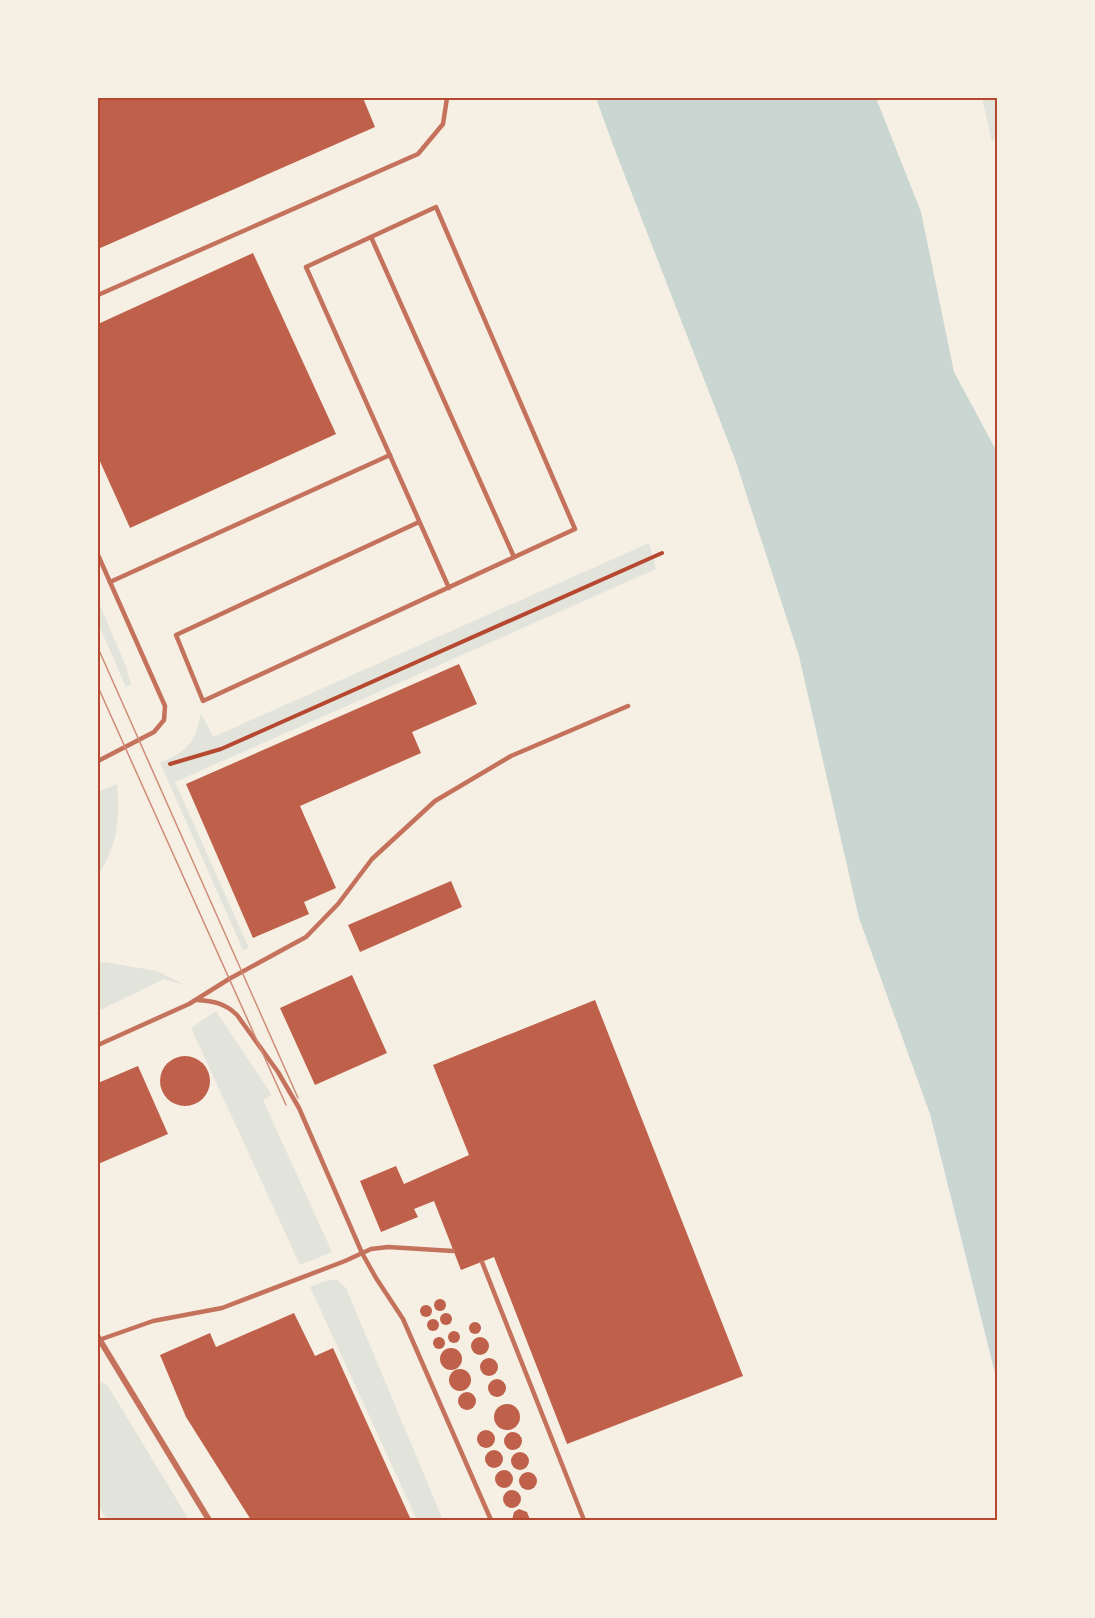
<svg xmlns="http://www.w3.org/2000/svg" width="1095" height="1618" font-family="'Asap Condensed',sans-serif">
	<style>
		.green { fill: #e2e4dc }
		.water { fill: #c9d6d2 }
		.building { fill: #bf614a }
		.lines { fill: none; stroke-linecap: round; stroke-linejoin: round }
		.path { stroke: #b5482f; stroke-width: 4 }
		.service { stroke: #c5725c; stroke-width: 4.5 }
		.minor { stroke: #c5725c; stroke-width: 6 }
		.tram { stroke: #cf8b77; stroke-width: 1.5 }
		.neatline { fill: none; stroke: #b5482f; stroke-width: 2 }
	</style>
	<rect width="100%" height="100%" fill="#f6efe4"/>
	<!-- green -->
	<g class="green">
		<path d="M 982,98 L 997,98 L 997,137 L 992,142 Z"/>
		<path d="M 649,543 L 656,569 L 175,782 L 249,948 L 243,950 L 160,763 C 188,750 195,744 201,713 L 213,737 Z"/>
		<path d="M 98,600 L 126,667 L 131,684 L 126,687 L 98,623 Z"/>
		<path d="M 117,784 C 120,820 118,844 98,875 L 98,792 Z"/>
		<path d="M 104,962 L 157,971 L 185,985 L 164,979 L 98,1011 L 98,963 Z"/>
		<path d="M 216,1011 L 272,1095 L 263,1100 L 332,1252 L 300,1265 L 191,1028 Z"/>
		<path d="M 328,1280 L 337,1280 L 346,1288 L 443,1520 L 417,1520 L 310,1287 Z"/>
		<path d="M 98,1380 L 108,1386 L 189,1520 L 107,1520 L 98,1505 Z"/>
	</g>
	<!-- water -->
	<path class="water" d="M 596,98 L 876,98 L 921,212 L 954,372 L 997,452 L 997,1381 L 930,1114 L 859,918 L 799,656 L 735,459 L 613,145 Z"/>
	<!-- building -->
	<g class="building">
		<path d="M 98,98 L 363,98 L 375,127 L 98,249 Z"/>
		<path d="M 253,253 L 336,434 L 130,528 L 98,457 L 98,324 Z"/>
		<path d="M 459,664 L 477,704 L 412,732 L 421,753 L 300,806 L 336,888 L 304,902 L 309,914 L 253,938 L 186,784 Z"/>
		<path d="M 451,881 L 462,907 L 360,952 L 348,925 Z"/>
		<path d="M 352,975 L 387,1053 L 315,1085 L 280,1008 Z"/>
		<path d="M 595,1000 L 743,1376 L 567,1444 L 494,1257 L 461,1270 L 434,1201 L 414,1209 L 418,1217 L 381,1232 L 360,1181 L 396,1166 L 404,1184 L 469,1155 L 433,1065 Z"/>
		<circle cx="185" cy="1081" r="25"/>
		<path d="M 138,1066 L 168,1134 L 98,1164 L 98,1083 Z"/>
		<circle cx="440" cy="1305" r="6"/>
		<circle cx="426" cy="1311" r="6"/>
		<circle cx="446" cy="1319" r="6"/>
		<path d="M 294,1313 L 315,1356 L 333,1348 L 411,1520 L 251,1520 L 186,1417 L 160,1355 L 210,1333 L 216,1347 Z"/>
		<circle cx="433" cy="1325" r="6"/>
		<circle cx="475" cy="1328" r="6"/>
		<circle cx="454" cy="1337" r="6"/>
		<circle cx="439" cy="1343" r="6"/>
		<circle cx="480" cy="1346" r="9"/>
		<circle cx="451" cy="1359" r="11"/>
		<circle cx="489" cy="1367" r="9"/>
		<circle cx="460" cy="1380" r="11"/>
		<circle cx="497" cy="1388" r="9"/>
		<circle cx="467" cy="1401" r="9"/>
		<circle cx="507" cy="1417" r="13"/>
		<circle cx="486" cy="1439" r="9"/>
		<circle cx="513" cy="1441" r="9"/>
		<circle cx="494" cy="1459" r="9"/>
		<circle cx="520" cy="1461" r="9"/>
		<circle cx="504" cy="1479" r="9"/>
		<circle cx="528" cy="1481" r="9"/>
		<circle cx="512" cy="1499" r="9"/>
		<path d="M 519,1509 L 527,1512 L 530,1520 L 512,1520 L 514,1512 Z"/>
	</g>
	<g class="lines">
		<!-- path -->
		<path class="path" d="M 170,764 L 221,749 L 662,553"/>
		<!-- service -->
		<g class="service">
			<path d="M 371,237 L 514,557"/>
			<path d="M 98,295 L 418,154 L 443,124 L 447,98"/>
			<path d="M 419,522 L 176,635 L 203,701 L 575,529 L 436,207 L 306,267 L 449,588"/>
			<path d="M 98,555 L 165,706 L 164,720 L 154,732 L 98,761"/>
			<path d="M 110,582 L 390,455"/>
			<path d="M 197,1000 C 213,1001 225,1003 237,1015 L 278,1072 L 299,1108 L 362,1253 L 376,1278 L 403,1319 L 491,1520"/>
			<path d="M 98,1045 L 189,1004 L 229,979 L 306,937 L 338,904 L 372,859 L 435,801 L 511,756 L 628,706"/>
			<path d="M 482,1262 L 584,1520"/>
			<path d="M 99,1340 L 153,1321 L 222,1308 L 345,1261 L 371,1249 L 388,1247 L 453,1251"/>
		</g>
		<!-- minor -->
		<path class="minor" d="M 98,1337 L 209,1520"/>
		<!-- tram -->
		<g class="tram">
			<path d="M 98,648 L 298,1098"/>
			<path d="M 98,687 L 286,1105"/>
		</g>
	</g>
	<!-- border -->
	<rect width="1095" height="1618" fill="none" stroke="#f6efe4" stroke-width="198"/>
	<rect x="99" y="99" width="897" height="1420" class="neatline"/>
</svg>
